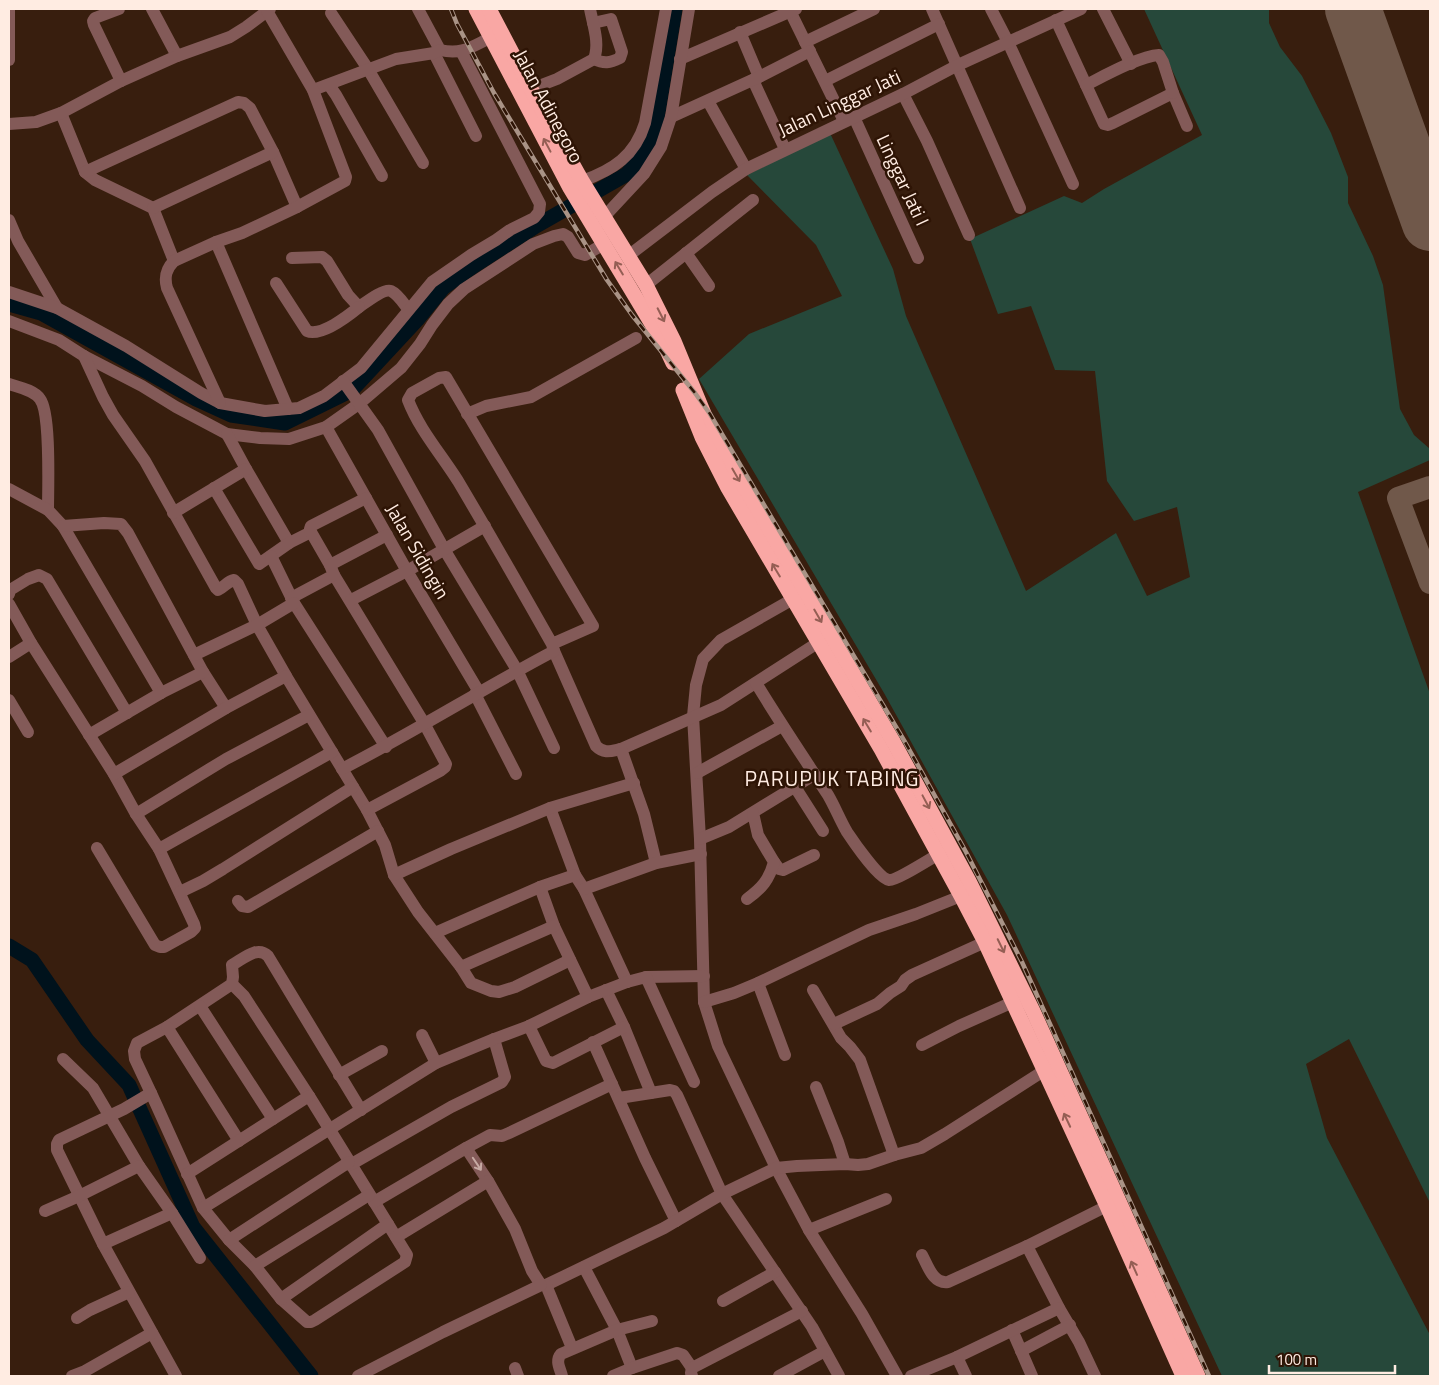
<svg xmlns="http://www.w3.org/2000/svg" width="1439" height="1385" font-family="'Titillium Web',sans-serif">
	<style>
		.green { fill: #26483a }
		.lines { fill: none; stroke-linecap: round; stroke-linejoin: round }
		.river { stroke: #00121c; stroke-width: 15 }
		.taxiway { stroke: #70584a; stroke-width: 22 }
		.runway { stroke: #70584a; stroke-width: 56 }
		.minor { stroke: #835a58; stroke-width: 12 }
		.highway { stroke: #f9a7a4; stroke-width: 15 }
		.rail-casing { stroke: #a99386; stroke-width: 4.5 }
		.rail { stroke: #2e1405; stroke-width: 2.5; stroke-dasharray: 8; stroke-linecap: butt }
		.oneway { stroke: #945e54 }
		.oneway2 { stroke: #c7aaa4 }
		.labels { text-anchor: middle; stroke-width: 5; stroke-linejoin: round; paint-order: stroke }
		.street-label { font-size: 19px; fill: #ffece2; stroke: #2e1405 }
		.quarter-label { font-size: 21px; letter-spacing: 1px; fill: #ffece2; stroke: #2e1405 }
	</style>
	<rect width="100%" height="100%" fill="#381e0e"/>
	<!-- green -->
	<path class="green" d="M 1144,9 L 1269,9 L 1269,23 L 1280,47 L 1302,76 L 1331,133 L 1348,177 L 1348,203 L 1373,256 L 1383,285 L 1400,409 L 1414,435 L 1430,449 L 1430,460 L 1358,492 L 1430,694 L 1430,1203 L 1349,1039 L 1306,1064 L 1327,1138 L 1430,1335 L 1430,1376 L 1222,1376 L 1007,915 L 884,693 L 699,379 L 749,334 L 842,296 L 816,245 L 747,175 L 830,133 L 893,269 L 906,316 L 1026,591 L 1116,533 L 1147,596 L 1190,577 L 1177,507 L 1134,521 L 1107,481 L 1095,371 L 1055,370 L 1031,306 L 998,314 L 970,239 L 1064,196 L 1082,203 L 1104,189 L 1202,135 Z"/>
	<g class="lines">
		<!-- river -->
		<g class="river">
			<path d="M 9,304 L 41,313 L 196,399 L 231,415 L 285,423 L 352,390 L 417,320 L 443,288 L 474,266 L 536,226 L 627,174 L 649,147 L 655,131 L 675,9"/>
			<path d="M 9,946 L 32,960 L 87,1040 L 129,1085 L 193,1227 L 311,1376"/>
		</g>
		<!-- taxiway -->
		<path class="taxiway" d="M 1430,487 L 1398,498 L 1430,583"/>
		<!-- runway -->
		<path class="runway" d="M 1353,9 L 1430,223"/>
		<!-- minor -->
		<g class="minor">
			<path d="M 119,9 L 95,18 L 93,21 L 94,25 L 121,81"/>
			<path d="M 152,9 L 177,56"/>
			<path d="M 418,9 L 440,50 C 462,55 471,47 490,38"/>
			<path d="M 932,9 L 1020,208"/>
			<path d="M 991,9 L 1008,42 L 1073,184"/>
			<path d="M 1103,9 L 1131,64"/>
			<path d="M 790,11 L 844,121"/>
			<path d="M 331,13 L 368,69 L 423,163"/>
			<path d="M 1056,20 L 1104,124 L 1108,125 L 1113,123 L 1173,93 L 1187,126"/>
			<path d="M 593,23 L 611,19 L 622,52 L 620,58 C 610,63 604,64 594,59"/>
			<path d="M 740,32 L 759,77"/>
			<path d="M 805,42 L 874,9"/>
			<path d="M 434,53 L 476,136"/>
			<path d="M 680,59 L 796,9"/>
			<path d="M 9,60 L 9,9"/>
			<path d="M 753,80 L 785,149"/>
			<path d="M 825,81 L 939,24"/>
			<path d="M 329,85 L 336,95 L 382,176"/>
			<path d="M 1086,85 C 1104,76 1140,56 1159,55 L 1163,62 L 1173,93"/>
			<path d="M 531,89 L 557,79 L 594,59 C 600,43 593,25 590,9"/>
			<path d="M 313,90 L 396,59 L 434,53 L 440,50"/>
			<path d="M 903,94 L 927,141 L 969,235"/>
			<path d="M 708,101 L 746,169"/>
			<path d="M 61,113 L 85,172 L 95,180 L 153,208 L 174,261"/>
			<path d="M 671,117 L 759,77 L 810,51"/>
			<path d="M 854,117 L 918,258"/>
			<path d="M 9,124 L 36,122 L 61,113 L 121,81 L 177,56 L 230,37 L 246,27 L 270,9"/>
			<path d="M 85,172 L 238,102 L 244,103 L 250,108 L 273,152 L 297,207"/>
			<path d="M 582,181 C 613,170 635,156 645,123 L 666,9"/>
			<path d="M 153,208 L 273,152"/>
			<path d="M 604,217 L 644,174 L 661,147 L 671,117 L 689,9"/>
			<path d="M 9,220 L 18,241 L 57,308"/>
			<path d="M 216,242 L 288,409"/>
			<path d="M 686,253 L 709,286"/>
			<path d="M 628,256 L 712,192 L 746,169 L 903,94 L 958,65 L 1081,9"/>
			<path d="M 292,258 L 322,257 L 327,261 L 348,295 L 359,307 C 365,303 384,288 391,291 C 398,294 404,304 408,309"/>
			<path d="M 276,283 L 307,331 C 321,337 348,316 359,307"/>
			<path d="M 646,285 L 753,200"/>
			<path d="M 9,292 L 57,308 L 126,346 L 201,393 L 220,403 L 265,411 L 299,408 L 324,396 L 361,368 L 432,282 L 471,255 L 496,240 L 510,230 L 534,218 L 539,212 L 540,204 L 461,51"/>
			<path d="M 9,321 L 59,340 L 84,356 L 142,386 L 176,407 L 227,434 L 260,438 L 289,439 L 326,427 L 360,403 L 401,368 L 420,344 L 432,325 L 448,304 L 464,289 L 533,244 L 554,236 L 563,234 L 568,237 L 578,253 L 585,255 L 604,244"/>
			<path d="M 84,356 L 103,397 L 113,415 L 145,461 L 216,588 L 218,590 C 224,587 228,581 234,580 L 238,584 L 257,625 L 286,676 L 367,810 L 385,845 L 394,875 L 418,912 L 461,967 L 471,983 L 491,991 L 499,992 L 515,987 L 570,960"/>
			<path d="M 343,381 L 378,430 L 444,549 L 517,670 L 554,748"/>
			<path d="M 9,384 C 18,387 34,390 40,399 C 51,413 48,489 48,510"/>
			<path d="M 220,403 L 167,288 C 164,277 166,269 174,261 L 216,242 L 242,233 L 297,207 L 345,181 L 346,177 L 313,90 L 267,11"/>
			<path d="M 467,414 L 486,406 L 531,397 L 636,338"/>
			<path d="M 326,427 L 407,571 L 479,692"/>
			<path d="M 227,434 L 246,469 L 289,543"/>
			<path d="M 214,488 L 259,564 L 289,543 L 311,532"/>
			<path d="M 9,489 L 48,510 L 63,526 L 161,693"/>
			<path d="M 173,513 L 246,469"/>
			<path d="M 63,526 L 104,523 L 121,524 L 128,533 L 203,672 L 226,708"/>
			<path d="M 271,556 L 294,603 L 386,747"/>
			<path d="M 330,565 L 311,532 L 310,529 L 311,526 L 366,498"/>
			<path d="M 334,575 L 424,723 L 446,764 L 445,767 L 440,771 L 367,810"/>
			<path d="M 9,594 L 10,590 L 28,579 L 39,575 L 47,579 L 127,713"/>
			<path d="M 291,598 L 334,575 L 330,565 L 387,535"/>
			<path d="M 793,599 L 721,640 L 703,659 L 696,685 L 693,716 L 700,839 L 704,1002 L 718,1046 L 776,1168 L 809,1230 L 862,1314 L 897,1376"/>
			<path d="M 351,600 L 407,571 L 485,526"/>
			<path d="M 9,604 L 31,643 L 114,774 L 136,814 L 159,849 L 194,924 L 195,928 L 191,932 L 164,947 L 160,947 L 155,945 L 97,848"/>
			<path d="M 554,651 L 596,746 C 604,754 611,751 621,749 L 721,705 L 819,642"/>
			<path d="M 194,655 L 257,625 L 294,603"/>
			<path d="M 9,657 L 31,643"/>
			<path d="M 756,683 C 779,721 804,758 828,795 C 835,807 840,820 847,832 C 853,841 879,879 889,880 C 896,881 930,859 939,854"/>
			<path d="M 475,694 L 516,774"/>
			<path d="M 9,700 L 28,732"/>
			<path d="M 89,735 L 161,693 L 203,672"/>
			<path d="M 621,749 L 644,814 L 656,863"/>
			<path d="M 342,769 C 414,732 482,689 554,651 L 552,644 L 593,626 L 446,377 L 439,378 L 412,393 L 408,400 C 419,429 441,454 458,481 C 490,535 521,589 552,644"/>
			<path d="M 697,773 L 782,726"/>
			<path d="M 114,774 L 226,708 L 286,676"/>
			<path d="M 795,787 L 823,831"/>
			<path d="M 550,808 L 575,875 L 584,889 L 627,982"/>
			<path d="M 136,814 L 226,759 L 309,715"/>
			<path d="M 700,839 L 729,827 L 814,775"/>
			<path d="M 159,849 L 332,752"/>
			<path d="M 774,862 L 779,869 L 783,870 L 814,855"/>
			<path d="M 394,875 L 451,849 L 550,808 L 634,783"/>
			<path d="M 540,887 L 554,926 L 588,997"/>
			<path d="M 584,889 L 656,863 L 701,854"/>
			<path d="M 180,892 L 203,881 L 223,869 L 353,787"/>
			<path d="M 747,899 C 762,888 769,880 774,862 L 758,835 L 753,813"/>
			<path d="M 238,901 L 242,906 L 248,907 L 378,831"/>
			<path d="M 435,933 L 540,887 L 575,875"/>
			<path d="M 461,967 L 554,926"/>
			<path d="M 646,977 L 704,976"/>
			<path d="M 758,983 L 785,1055"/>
			<path d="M 232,984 L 244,996 L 309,1096 L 407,1255 L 405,1262 L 315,1320 L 311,1322 L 307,1322 L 281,1299 L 255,1266 L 229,1240 L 203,1208 L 151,1093 L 135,1059 L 134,1051 L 137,1043 L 167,1027 L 232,984 L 233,977 L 232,965 C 243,959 257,945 268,956 L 361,1110"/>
			<path d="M 606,990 L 624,1027 L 651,1093"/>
			<path d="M 813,990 L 841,1038 L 850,1047 L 860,1060 L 894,1155"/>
			<path d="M 704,1002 L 734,993 L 758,983 L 869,930 L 916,914 L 961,896"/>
			<path d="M 200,1006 L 273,1119"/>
			<path d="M 834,1024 L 877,1004 L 890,993 L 901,986 L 905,980 L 912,975 L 985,942"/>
			<path d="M 529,1026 L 546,1061 L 553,1063 L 624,1027"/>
			<path d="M 167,1027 L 239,1141"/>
			<path d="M 422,1035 L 436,1063"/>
			<path d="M 593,1042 L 645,1158 L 676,1221"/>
			<path d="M 922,1045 L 959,1026 L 1013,1002"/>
			<path d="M 63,1059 L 93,1088 L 139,1166 L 172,1213 L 200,1258"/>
			<path d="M 339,1075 L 382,1051"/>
			<path d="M 816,1087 L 838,1142 L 845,1164"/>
			<path d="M 151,1093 L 124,1109 L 59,1140 L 57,1144 L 57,1150 L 103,1244 L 176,1376"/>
			<path d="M 619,1098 L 670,1090 L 674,1091 L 677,1095 L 722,1194 L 812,1327 L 839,1376"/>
			<path d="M 466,1148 L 488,1181 L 515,1229 L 532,1271 L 541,1285 L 546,1285 L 664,1228 L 722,1194 L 776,1168 L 797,1166 L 845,1164 L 858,1165 L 868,1164 L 894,1155 L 921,1148 L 945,1134 L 1045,1070"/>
			<path d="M 350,1165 L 451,1107 L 502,1082 L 505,1077 L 494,1039"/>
			<path d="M 187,1174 L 309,1096"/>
			<path d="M 374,1202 L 466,1148 L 490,1135 L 502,1136 L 509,1133 L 612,1084"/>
			<path d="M 203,1208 L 436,1063 L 494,1039 L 529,1026 L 588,997 L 627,982 L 646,977 L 694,1082"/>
			<path d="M 45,1211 L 79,1196 L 139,1166"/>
			<path d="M 809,1230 L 886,1199"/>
			<path d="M 396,1237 L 488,1181"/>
			<path d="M 229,1240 L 349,1162"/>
			<path d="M 103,1244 L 172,1213"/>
			<path d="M 1027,1246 L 1059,1308 L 1079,1342 L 1095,1376"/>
			<path d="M 922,1255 C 928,1266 933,1284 948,1282 L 1027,1246 L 1107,1206"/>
			<path d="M 255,1266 L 369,1195"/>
			<path d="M 584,1267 L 617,1330 L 632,1368"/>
			<path d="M 546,1285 L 572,1348"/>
			<path d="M 281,1299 L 388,1224"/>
			<path d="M 723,1301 L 775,1272"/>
			<path d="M 77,1318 L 90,1310 L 129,1292"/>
			<path d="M 1012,1330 L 1032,1376"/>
			<path d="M 1021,1351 L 1070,1325"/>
			<path d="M 957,1357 L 966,1376"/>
			<path d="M 515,1368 L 518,1376"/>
			<path d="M 72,1376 L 85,1371 L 152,1333"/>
			<path d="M 358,1376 L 443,1332 L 541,1285"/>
			<path d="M 562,1376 C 560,1368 555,1361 561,1354 L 617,1330 L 652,1321"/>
			<path d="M 613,1376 L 632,1368 L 677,1353 L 683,1355 L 692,1368"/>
			<path d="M 692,1376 L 691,1373 L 692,1368 L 802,1311"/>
			<path d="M 779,1376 L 825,1351"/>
			<path d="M 911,1376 L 957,1357 L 1059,1308"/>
		</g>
		<!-- highway -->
		<g class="highway">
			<path d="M 476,9 L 570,188 L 665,346 L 673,363"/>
			<path d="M 489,9 L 541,108 L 582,181 L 646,285 L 674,341 L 712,433 L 894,743 L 969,881 L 1033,1011 L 1198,1376"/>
			<path d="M 683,390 L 702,437 L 728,488 L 881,749 L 961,896 L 985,942 L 1107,1206 L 1183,1376"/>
		</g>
		<!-- rail casing -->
		<g class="rail-casing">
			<path id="rail" d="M 451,9 L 457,24 L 494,93 L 607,280 L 632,315 L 695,393 L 710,414 L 905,742 L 966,852 L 1022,962 L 1209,1376"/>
		</g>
		<!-- rail -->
		<use href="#rail" class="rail"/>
	</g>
	<!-- one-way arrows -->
	<defs><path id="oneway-shaft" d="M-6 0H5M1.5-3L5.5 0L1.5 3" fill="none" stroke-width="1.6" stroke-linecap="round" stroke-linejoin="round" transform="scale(1.25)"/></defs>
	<g class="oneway">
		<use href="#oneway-shaft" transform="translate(547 145) rotate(-118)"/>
		<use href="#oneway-shaft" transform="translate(619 268) rotate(-121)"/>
		<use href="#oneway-shaft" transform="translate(661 315) rotate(63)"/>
		<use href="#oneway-shaft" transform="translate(736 475) rotate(60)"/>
		<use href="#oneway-shaft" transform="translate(776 570) rotate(-121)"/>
		<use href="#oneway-shaft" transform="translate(818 616) rotate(60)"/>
		<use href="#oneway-shaft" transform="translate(867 725) rotate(-121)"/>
		<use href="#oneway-shaft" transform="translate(926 802) rotate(62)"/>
		<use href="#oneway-shaft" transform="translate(1001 946) rotate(64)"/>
		<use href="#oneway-shaft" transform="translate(1067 1120) rotate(-115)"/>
		<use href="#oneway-shaft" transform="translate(1134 1268) rotate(-114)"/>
	</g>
	<use class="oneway2" href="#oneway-shaft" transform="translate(477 1164) rotate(56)"/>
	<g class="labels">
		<!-- street labels -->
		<g class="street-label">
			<text transform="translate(839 103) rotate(-25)" y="7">Jalan Linggar Jati</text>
			<text transform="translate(549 106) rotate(62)" y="7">Jalan Adinegoro</text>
			<text transform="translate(903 180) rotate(65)" y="7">Linggar Jati I</text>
			<text transform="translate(418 551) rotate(60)" y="7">Jalan Sidingin</text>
		</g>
		<!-- quarter labels -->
		<g class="quarter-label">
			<text x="832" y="786">PARUPUK TABING</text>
		</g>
	</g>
	<!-- border -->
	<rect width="1439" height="1385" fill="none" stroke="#ffece2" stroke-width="20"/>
	<!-- scale -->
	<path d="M1269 1365v8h126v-8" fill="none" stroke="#ffece2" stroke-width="2.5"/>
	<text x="1276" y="1365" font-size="15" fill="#ffece2" stroke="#2e1405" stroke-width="4" paint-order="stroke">100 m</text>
</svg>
